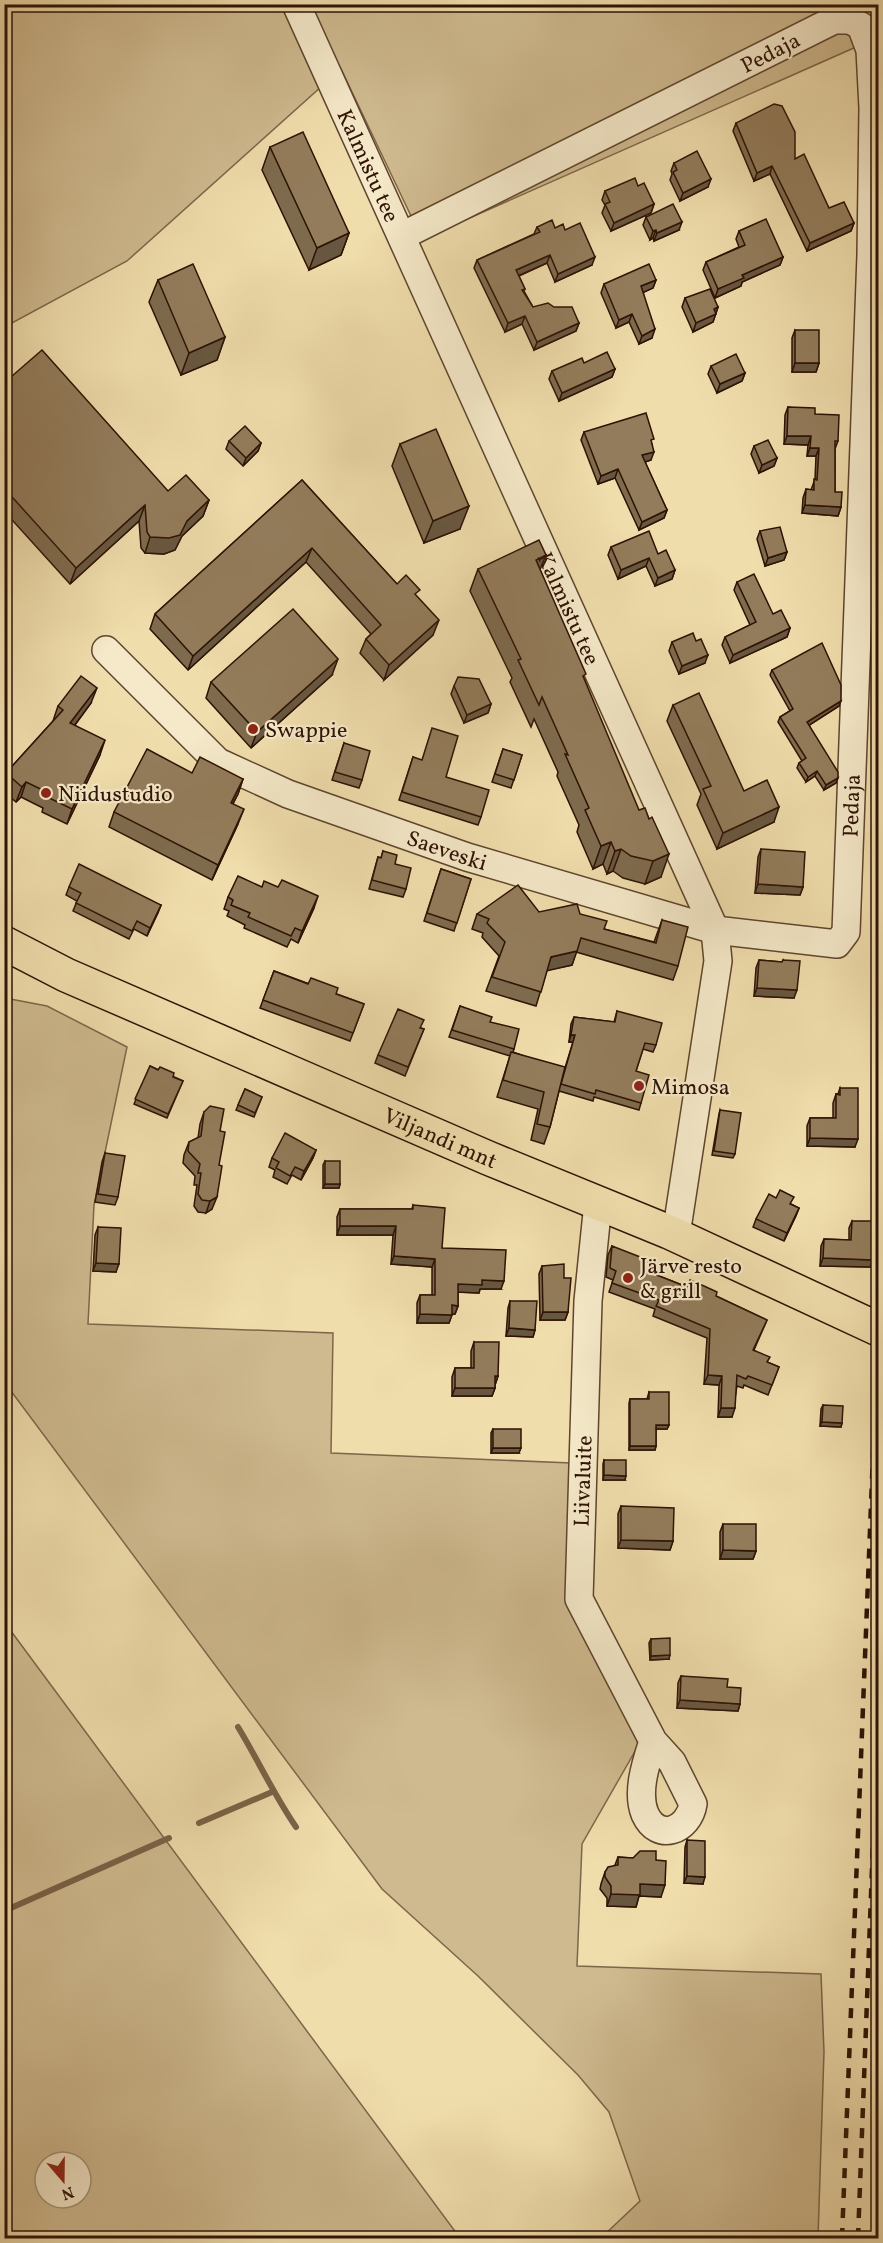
<svg xmlns="http://www.w3.org/2000/svg" width="883" height="2243" font-family="Vollkorn,serif">
	<style>
		.green { fill: #cfba8f; stroke: #7e664a; stroke-width: 1.5; fill-rule: evenodd }
		.lines { fill: none; stroke-linecap: round; stroke-linejoin: round }
		.stream { stroke: #7b6247; stroke-width: 6 }
		.minor-casing { stroke: #5e452e; stroke-width: 30 }
		.major-casing { stroke: #2e1204; stroke-width: 36 }
		.minor { stroke: #f5e9c9; stroke-width: 27 }
		.major { stroke: #f0ddac; stroke-width: 33 }
		.rail { stroke: #2e1204; stroke-width: 4.5; stroke-dasharray: 10 10; stroke-linecap: butt }
		.wall { fill: #7e6b4e; stroke: #2e1204; stroke-width: 1.5 }
		.shaded-wall { fill: #675740; stroke: #2e1204; stroke-width: 1.5 }
		.building { fill: #937c5b; stroke: #2e1204; stroke-width: 1.5 }
		.poi-dot { fill: #8f2418; stroke: #f5e9c9; stroke-width: 2 }
		.labels { text-anchor: middle; stroke-width: 4.5; stroke-linejoin: round; paint-order: stroke }
		.street-label { font-size: 22px; fill: #2e1204; stroke: #f5e9c9 }
		.poi-label { font-size: 22px; fill: #2e1204; stroke: #f5e9c9; text-anchor: start }
	</style>
	<rect width="100%" height="100%" fill="#f0ddac"/>
	<filter id="stains"><feTurbulence type="fractalNoise" baseFrequency=".00333" numOctaves="4"/><feColorMatrix values="0 0 0 0 .2 0 0 0 0 .09 0 0 0 0 .02 0 0 0 .5 -.17"/></filter>
	<radialGradient id="worn" r=".72"><stop offset=".6" stop-color="#630" stop-opacity="0"/><stop offset="1" stop-color="#630" stop-opacity=".3"/></radialGradient>
	<!-- green -->
	<g class="green">
		<path d="M 5,5 L 842,5 L 856,47 L 422,239 L 341,69 L 127,261 L 8,325 L 5,330 Z"/>
		<path d="M 5,998 L 47,1006 L 127,1047 L 94,1205 L 88,1324 L 333,1333 L 331,1453 L 571,1463 L 569,1599 L 642,1739 L 582,1844 L 577,1966 L 821,1974 L 824,2052 L 818,2238 L 601,2238 L 640,2201 L 609,2112 L 578,2075 L 478,1976 L 382,1889 L 5,1383 Z"/>
		<path d="M 5,1623 L 460,2238 L 5,2238 ZM 45,2162 L 81,2162 L 81,2198 L 45,2198 Z"/>
	</g>
	<g class="lines">
		<!-- stream -->
		<g class="stream">
			<path d="M 238,1727 C 258,1760 274,1795 296,1827"/>
			<path d="M 199,1823 L 272,1792"/>
			<path d="M 4,1911 L 169,1838"/>
		</g>
		<!-- minor casing -->
		<g class="minor-casing">
			<g id="minor">
				<path id="s1" d="M 296,4 L 715,930 L 718,961 L 676,1235"/>
				<path id="s2" d="M 106,650 L 218,762 L 288,794 L 467,857 L 715,930 L 837,944 L 846,932 L 871,255 L 873,108 L 870,50 L 861,26 L 850,20 L 834,20 L 402,236"/>
				<path d="M 598,1203 L 588,1301 L 579,1599 L 653,1741 C 646,1763 636,1792 645,1814 C 658,1843 689,1830 693,1804 L 672,1762 L 653,1741"/>
			</g>
		</g>
		<!-- major casing -->
		<g class="major-casing">
			<g id="major">
				<path id="s3" d="M 4,943 L 66,975 L 488,1158 L 669,1232 L 878,1329"/>
			</g>
		</g>
		<!-- minor -->
		<use href="#minor" class="minor"/>
		<!-- major -->
		<use href="#major" class="major"/>
		<!-- rail -->
		<g class="rail">
			<path d="M 842,2238 L 878,1328"/>
			<path d="M 858,2238 L 878,1710"/>
		</g>
	</g>
	<!-- wall -->
	<g class="wall">
		<path d="M 736,123 L 795,159 L 829,208 L 854,223 L 851,231 L 807,251 L 770,174 L 754,181 L 733,131 Z"/>
		<path d="M 270,147 L 349,233 L 341,255 L 309,270 L 262,170 Z"/>
		<path d="M 674,163 L 708,187 L 680,201 L 670,180 L 672,174 L 671,171 Z"/>
		<path d="M 638,186 L 654,204 L 651,213 L 611,231 L 602,213 L 605,205 L 602,200 L 605,191 Z"/>
		<path d="M 646,217 L 679,230 L 654,241 L 653,238 L 650,240 L 643,225 Z"/>
		<path d="M 537,227 L 555,228 L 565,230 L 592,265 L 555,282 L 547,263 L 519,276 L 525,289 L 524,291 L 533,307 L 579,323 L 576,331 L 534,350 L 522,324 L 505,332 L 474,268 L 477,260 L 534,234 Z"/>
		<path d="M 739,231 L 783,257 L 780,265 L 742,282 L 741,286 L 715,298 L 703,270 L 706,262 L 739,247 L 736,239 Z"/>
		<path d="M 158,280 L 225,337 L 217,360 L 181,375 L 149,302 Z"/>
		<path d="M 656,280 L 653,288 L 643,292 L 652,338 L 639,344 L 629,322 L 616,328 L 601,293 L 604,284 Z"/>
		<path d="M 685,298 L 718,307 L 713,322 L 693,332 L 682,307 Z"/>
		<path d="M 795,330 L 819,363 L 816,372 L 792,372 L 792,338 Z"/>
		<path d="M 584,363 L 615,369 L 612,377 L 559,401 L 549,379 L 552,371 Z"/>
		<path d="M 711,366 L 745,373 L 742,381 L 717,393 L 708,374 Z"/>
		<path d="M 4,383 L 168,491 L 209,500 L 203,516 L 182,536 L 175,550 L 164,554 L 145,553 L 141,548 L 139,521 L 70,584 L 4,511 Z"/>
		<path d="M 788,407 L 815,414 L 838,441 L 835,449 L 835,492 L 841,507 L 838,516 L 802,513 L 803,498 L 806,489 L 811,490 L 815,479 L 816,456 L 807,456 L 808,445 L 784,444 L 785,415 Z"/>
		<path d="M 584,432 L 652,444 L 651,460 L 645,462 L 667,510 L 664,518 L 639,530 L 615,478 L 598,484 L 581,440 Z"/>
		<path d="M 229,441 L 261,443 L 258,451 L 243,466 L 226,449 Z"/>
		<path d="M 400,444 L 460,529 L 424,543 L 392,466 Z"/>
		<path d="M 754,446 L 777,458 L 774,466 L 759,473 L 751,454 Z"/>
		<path d="M 302,480 L 397,584 L 417,597 L 433,635 L 384,680 L 360,653 L 366,639 L 371,634 L 306,562 L 188,670 L 150,629 L 155,614 Z"/>
		<path d="M 760,531 L 787,552 L 784,560 L 765,566 L 757,539 Z"/>
		<path d="M 611,547 L 658,554 L 675,570 L 672,579 L 655,586 L 646,566 L 618,579 L 608,555 Z"/>
		<path d="M 478,569 L 540,570 L 584,679 L 661,877 L 645,884 L 623,878 L 613,871 L 607,874 L 603,864 L 593,869 L 577,832 L 579,825 L 557,776 L 558,772 L 534,719 L 531,727 L 510,682 L 512,678 L 470,591 Z"/>
		<path d="M 737,582 L 773,614 L 790,628 L 787,637 L 730,663 L 722,645 L 725,637 L 750,625 L 734,590 Z"/>
		<path d="M 696,641 L 705,663 L 679,674 L 669,651 L 672,642 Z"/>
		<path d="M 772,670 L 839,706 L 809,725 L 836,783 L 824,790 L 815,776 L 806,782 L 797,768 L 799,763 L 802,761 L 778,722 L 780,717 L 790,711 L 770,675 Z"/>
		<path d="M 332,675 L 251,748 L 206,698 L 211,682 Z"/>
		<path d="M 454,686 L 491,704 L 488,713 L 464,723 L 451,694 Z"/>
		<path d="M 91,703 L 75,725 L 100,755 L 67,824 L 42,812 L 43,808 L 21,797 L 16,802 L 4,792 L 4,778 L 6,773 L 53,721 L 58,706 Z"/>
		<path d="M 673,705 L 744,791 L 774,822 L 717,849 L 697,805 L 701,794 L 667,721 Z"/>
		<path d="M 344,743 L 362,780 L 359,788 L 332,780 Z"/>
		<path d="M 503,749 L 522,755 L 511,788 L 492,782 Z"/>
		<path d="M 413,757 L 446,777 L 481,817 L 478,825 L 399,800 Z"/>
		<path d="M 192,773 L 243,779 L 238,794 L 233,804 L 238,824 L 212,880 L 109,827 L 114,812 Z"/>
		<path d="M 761,849 L 803,887 L 800,895 L 755,893 L 758,857 Z"/>
		<path d="M 383,851 L 395,864 L 406,889 L 403,897 L 369,889 L 378,857 L 381,858 Z"/>
		<path d="M 441,869 L 471,879 L 454,931 L 424,921 Z"/>
		<path d="M 69,887 L 161,905 L 147,936 L 134,929 L 129,939 L 73,911 L 77,901 L 66,895 Z"/>
		<path d="M 262,887 L 314,908 L 298,943 L 291,939 L 287,947 L 244,928 L 245,925 L 227,916 L 229,911 L 224,909 L 228,897 Z"/>
		<path d="M 539,912 L 580,914 L 604,929 L 654,942 L 662,920 L 678,966 L 673,980 L 576,952 L 572,965 L 547,970 L 536,1006 L 486,991 L 499,956 L 482,937 L 483,933 L 472,929 L 477,914 Z"/>
		<path d="M 759,960 L 782,962 L 783,960 L 794,998 L 754,996 L 756,968 Z"/>
		<path d="M 274,971 L 364,1004 L 350,1041 L 260,1008 Z"/>
		<path d="M 460,1006 L 490,1022 L 514,1049 L 513,1052 L 564,1071 L 573,1042 L 569,1042 L 571,1024 L 574,1017 L 614,1022 L 617,1011 L 656,1045 L 653,1052 L 643,1049 L 636,1071 L 641,1103 L 639,1110 L 594,1097 L 593,1101 L 559,1091 L 550,1127 L 544,1144 L 531,1140 L 538,1109 L 497,1097 L 510,1056 L 449,1037 Z"/>
		<path d="M 421,1028 L 424,1029 L 405,1076 L 375,1063 L 378,1055 Z"/>
		<path d="M 150,1066 L 183,1081 L 167,1118 L 134,1104 Z"/>
		<path d="M 840,1088 L 855,1147 L 807,1146 L 807,1126 L 810,1118 L 833,1118 L 833,1103 L 836,1094 L 838,1094 Z"/>
		<path d="M 245,1089 L 262,1097 L 254,1117 L 236,1110 Z"/>
		<path d="M 720,1110 L 735,1154 L 733,1158 L 712,1155 L 719,1114 Z"/>
		<path d="M 204,1112 L 220,1131 L 212,1209 L 206,1213 L 198,1212 L 194,1206 L 197,1185 L 194,1185 L 195,1176 L 183,1163 L 184,1155 L 189,1142 L 198,1138 L 200,1124 Z"/>
		<path d="M 316,1150 L 313,1158 L 301,1180 L 292,1175 L 287,1184 L 273,1177 L 275,1170 L 269,1167 L 272,1158 Z"/>
		<path d="M 105,1153 L 118,1197 L 115,1205 L 95,1202 L 102,1162 Z"/>
		<path d="M 325,1161 L 340,1184 L 339,1188 L 323,1188 L 323,1165 Z"/>
		<path d="M 791,1204 L 799,1208 L 784,1241 L 753,1227 L 756,1219 Z"/>
		<path d="M 413,1205 L 442,1248 L 501,1289 L 480,1289 L 479,1293 L 458,1292 L 458,1306 L 455,1314 L 452,1314 L 449,1323 L 417,1323 L 417,1303 L 420,1295 L 432,1295 L 432,1267 L 391,1264 L 393,1235 L 337,1235 L 337,1217 L 340,1209 L 412,1209 Z"/>
		<path d="M 852,1221 L 870,1267 L 820,1266 L 821,1246 L 824,1239 L 849,1240 L 849,1228 Z"/>
		<path d="M 98,1227 L 116,1272 L 93,1271 L 95,1235 Z"/>
		<path d="M 612,1246 L 649,1272 L 687,1287 L 716,1296 L 767,1320 L 754,1350 L 767,1362 L 779,1367 L 768,1395 L 744,1385 L 743,1388 L 737,1386 L 732,1417 L 718,1417 L 719,1385 L 704,1384 L 707,1338 L 653,1316 L 655,1309 L 609,1292 L 613,1280 L 606,1277 L 608,1255 Z"/>
		<path d="M 542,1266 L 564,1278 L 568,1312 L 565,1320 L 540,1320 L 539,1274 Z"/>
		<path d="M 510,1301 L 535,1330 L 533,1337 L 506,1336 L 508,1308 Z"/>
		<path d="M 474,1342 L 498,1376 L 495,1385 L 495,1388 L 492,1396 L 452,1396 L 452,1377 L 455,1368 L 471,1368 L 471,1351 Z"/>
		<path d="M 649,1392 L 669,1425 L 667,1429 L 656,1429 L 656,1446 L 655,1450 L 629,1450 L 629,1403 L 630,1399 L 647,1399 Z"/>
		<path d="M 823,1405 L 842,1423 L 841,1427 L 820,1426 L 821,1409 Z"/>
		<path d="M 493,1429 L 519,1453 L 491,1453 L 491,1433 Z"/>
		<path d="M 604,1460 L 625,1480 L 603,1480 L 603,1464 Z"/>
		<path d="M 621,1506 L 673,1541 L 670,1550 L 618,1548 L 618,1514 Z"/>
		<path d="M 723,1524 L 756,1551 L 753,1559 L 720,1559 L 720,1532 Z"/>
		<path d="M 651,1639 L 669,1659 L 650,1660 L 649,1643 Z"/>
		<path d="M 681,1676 L 727,1687 L 740,1704 L 738,1711 L 677,1708 L 678,1683 Z"/>
		<path d="M 687,1840 L 703,1884 L 684,1883 L 685,1847 Z"/>
		<path d="M 618,1857 L 656,1860 L 661,1897 L 639,1896 L 636,1907 L 607,1906 L 607,1898 L 600,1889 L 601,1884 L 605,1872 L 615,1865 Z"/>
	</g>
	<!-- shaded-wall -->
	<g class="shaded-wall">
		<path d="M 772,166 L 770,174 L 754,181 L 757,173 Z"/>
		<path d="M 711,179 L 708,187 L 680,201 L 683,193 Z"/>
		<path d="M 654,204 L 651,213 L 611,231 L 614,223 Z"/>
		<path d="M 682,222 L 679,230 L 654,241 L 657,233 Z"/>
		<path d="M 854,223 L 851,231 L 807,251 L 810,243 Z"/>
		<path d="M 656,230 L 653,238 L 650,240 L 653,231 Z"/>
		<path d="M 349,233 L 341,255 L 309,270 L 317,248 Z"/>
		<path d="M 550,255 L 547,263 L 513,278 L 516,270 Z"/>
		<path d="M 595,257 L 592,265 L 555,282 L 558,274 Z"/>
		<path d="M 783,257 L 780,265 L 742,282 L 741,286 L 715,298 L 718,289 L 742,275 Z"/>
		<path d="M 656,280 L 653,288 L 638,295 L 641,286 Z"/>
		<path d="M 718,307 L 713,322 L 693,332 L 696,323 L 714,309 Z"/>
		<path d="M 632,314 L 629,322 L 616,328 L 619,320 Z"/>
		<path d="M 525,316 L 522,324 L 505,332 L 508,323 Z"/>
		<path d="M 579,323 L 576,331 L 534,350 L 537,342 Z"/>
		<path d="M 655,329 L 652,338 L 639,344 L 642,336 Z"/>
		<path d="M 225,337 L 217,360 L 181,375 L 189,353 Z"/>
		<path d="M 795,363 L 819,363 L 816,372 L 792,372 Z"/>
		<path d="M 615,369 L 612,377 L 559,401 L 562,393 Z"/>
		<path d="M 745,373 L 742,381 L 717,393 L 720,384 Z"/>
		<path d="M 787,436 L 811,436 L 808,445 L 784,444 Z"/>
		<path d="M 261,443 L 258,451 L 243,466 L 246,458 Z"/>
		<path d="M 810,448 L 819,448 L 816,456 L 807,456 Z"/>
		<path d="M 654,452 L 651,460 L 639,464 L 642,455 Z"/>
		<path d="M 777,458 L 774,466 L 759,473 L 762,465 Z"/>
		<path d="M 618,469 L 615,478 L 598,484 L 601,476 Z"/>
		<path d="M 209,500 L 203,516 L 182,536 L 175,550 L 164,554 L 145,553 L 150,537 L 187,521 Z"/>
		<path d="M 145,505 L 139,521 L 70,584 L 76,568 Z"/>
		<path d="M 805,505 L 841,507 L 838,516 L 802,513 Z"/>
		<path d="M 469,506 L 460,529 L 424,543 L 433,521 Z"/>
		<path d="M 667,510 L 664,518 L 639,530 L 642,522 Z"/>
		<path d="M 312,548 L 306,562 L 188,670 L 193,656 Z"/>
		<path d="M 787,552 L 784,560 L 765,566 L 768,558 Z"/>
		<path d="M 546,555 L 537,577 L 536,560 Z"/>
		<path d="M 649,558 L 646,566 L 618,579 L 621,570 Z"/>
		<path d="M 675,570 L 672,579 L 655,586 L 658,578 Z"/>
		<path d="M 439,620 L 433,635 L 384,680 L 389,665 Z"/>
		<path d="M 790,628 L 787,637 L 730,663 L 733,655 Z"/>
		<path d="M 708,655 L 705,663 L 679,674 L 682,666 Z"/>
		<path d="M 338,659 L 332,675 L 251,748 L 257,732 Z"/>
		<path d="M 97,688 L 91,703 L 65,738 L 70,723 Z"/>
		<path d="M 841,701 L 839,706 L 805,728 L 807,722 Z"/>
		<path d="M 491,704 L 488,713 L 464,723 L 467,715 Z"/>
		<path d="M 105,740 L 100,755 L 67,824 L 72,809 Z"/>
		<path d="M 817,771 L 815,776 L 806,782 L 808,777 Z"/>
		<path d="M 838,778 L 836,783 L 824,790 L 826,785 Z"/>
		<path d="M 243,779 L 238,794 L 225,818 L 231,803 Z"/>
		<path d="M 26,782 L 21,797 L 16,802 L 22,787 Z"/>
		<path d="M 779,807 L 774,822 L 717,849 L 723,833 Z"/>
		<path d="M 244,809 L 238,824 L 212,880 L 218,865 Z"/>
		<path d="M 611,842 L 603,864 L 593,869 L 601,846 Z"/>
		<path d="M 621,849 L 613,871 L 607,874 L 615,851 Z"/>
		<path d="M 669,854 L 661,877 L 645,884 L 653,861 Z"/>
		<path d="M 758,884 L 803,887 L 800,895 L 755,893 Z"/>
		<path d="M 318,896 L 314,908 L 298,943 L 302,931 Z"/>
		<path d="M 161,905 L 158,913 L 147,936 L 150,928 Z"/>
		<path d="M 577,951 L 572,965 L 546,971 L 551,957 Z"/>
		<path d="M 757,988 L 797,990 L 794,998 L 754,996 Z"/>
		<path d="M 571,1035 L 575,1035 L 573,1042 L 569,1042 Z"/>
		<path d="M 810,1138 L 858,1139 L 855,1147 L 807,1146 Z"/>
		<path d="M 316,1150 L 313,1158 L 301,1180 L 304,1171 Z"/>
		<path d="M 325,1184 L 340,1184 L 339,1188 L 323,1188 Z"/>
		<path d="M 217,1197 L 212,1209 L 206,1213 L 210,1201 Z"/>
		<path d="M 799,1208 L 796,1216 L 784,1241 L 787,1233 Z"/>
		<path d="M 340,1226 L 396,1226 L 393,1235 L 337,1235 Z"/>
		<path d="M 394,1256 L 435,1259 L 432,1267 L 391,1264 Z"/>
		<path d="M 823,1258 L 873,1260 L 870,1267 L 820,1266 Z"/>
		<path d="M 96,1263 L 119,1264 L 116,1272 L 93,1271 Z"/>
		<path d="M 482,1280 L 504,1281 L 501,1289 L 480,1289 L 479,1293 L 455,1292 L 458,1284 Z"/>
		<path d="M 452,1305 L 458,1306 L 455,1314 L 449,1314 Z"/>
		<path d="M 543,1312 L 568,1312 L 565,1320 L 540,1320 Z"/>
		<path d="M 420,1314 L 452,1315 L 449,1323 L 417,1323 Z"/>
		<path d="M 509,1328 L 535,1330 L 533,1337 L 506,1336 Z"/>
		<path d="M 708,1375 L 722,1376 L 719,1385 L 704,1384 Z"/>
		<path d="M 495,1376 L 498,1376 L 495,1385 L 492,1385 Z"/>
		<path d="M 455,1388 L 495,1388 L 492,1396 L 452,1396 Z"/>
		<path d="M 721,1408 L 735,1408 L 732,1417 L 718,1417 Z"/>
		<path d="M 822,1422 L 842,1423 L 841,1427 L 820,1426 Z"/>
		<path d="M 656,1425 L 669,1425 L 667,1429 L 655,1429 Z"/>
		<path d="M 630,1446 L 656,1446 L 655,1450 L 629,1450 Z"/>
		<path d="M 493,1448 L 521,1448 L 519,1453 L 491,1453 Z"/>
		<path d="M 604,1475 L 626,1476 L 625,1480 L 603,1480 Z"/>
		<path d="M 621,1540 L 673,1541 L 670,1550 L 618,1548 Z"/>
		<path d="M 723,1550 L 756,1551 L 753,1559 L 720,1559 Z"/>
		<path d="M 670,1655 L 669,1659 L 650,1660 L 651,1656 Z"/>
		<path d="M 680,1700 L 740,1704 L 738,1711 L 677,1708 Z"/>
		<path d="M 687,1876 L 705,1877 L 703,1884 L 684,1883 Z"/>
		<path d="M 640,1884 L 665,1885 L 661,1897 L 639,1896 L 636,1907 L 607,1906 L 611,1894 Z"/>
	</g>
	<!-- building -->
	<g class="building">
		<path d="M 774,104 L 782,106 L 795,132 L 795,159 L 804,154 L 829,208 L 844,202 L 854,223 L 810,243 L 772,166 L 757,173 L 736,123 Z"/>
		<path d="M 303,132 L 349,233 L 317,248 L 270,147 Z"/>
		<path d="M 697,151 L 711,179 L 683,193 L 673,172 L 677,170 L 674,163 Z"/>
		<path d="M 635,178 L 638,186 L 644,183 L 654,204 L 614,223 L 605,204 L 610,202 L 605,191 Z"/>
		<path d="M 673,204 L 682,222 L 657,233 L 656,230 L 653,231 L 646,217 Z"/>
		<path d="M 766,219 L 783,257 L 742,275 L 744,278 L 718,289 L 706,262 L 745,245 L 739,231 Z"/>
		<path d="M 552,220 L 555,228 L 563,224 L 565,230 L 580,223 L 595,257 L 558,274 L 550,255 L 516,270 L 525,289 L 522,290 L 533,307 L 548,303 L 554,307 L 572,307 L 579,323 L 537,342 L 525,316 L 508,323 L 477,260 L 540,232 L 537,227 Z"/>
		<path d="M 193,264 L 225,337 L 189,353 L 158,280 Z"/>
		<path d="M 649,264 L 656,280 L 641,286 L 655,329 L 642,336 L 632,314 L 619,320 L 604,284 Z"/>
		<path d="M 710,289 L 718,307 L 714,309 L 716,314 L 696,323 L 685,298 Z"/>
		<rect x="795" y="330" width="24" height="33"/>
		<path d="M 42,350 L 168,491 L 186,475 L 209,500 L 187,521 L 180,535 L 169,538 L 150,537 L 147,532 L 145,505 L 76,568 L 4,488 L 4,383 Z"/>
		<path d="M 607,352 L 615,369 L 562,393 L 552,371 L 582,358 L 584,363 Z"/>
		<path d="M 736,354 L 745,373 L 720,384 L 711,366 Z"/>
		<path d="M 788,407 L 815,408 L 815,414 L 839,415 L 838,441 L 835,441 L 835,492 L 842,492 L 841,507 L 805,505 L 806,489 L 814,490 L 814,479 L 817,480 L 819,448 L 810,448 L 811,436 L 787,436 Z"/>
		<path d="M 646,413 L 654,439 L 651,440 L 654,452 L 642,455 L 667,510 L 642,522 L 618,469 L 601,476 L 584,432 Z"/>
		<path d="M 245,426 L 261,443 L 246,458 L 229,441 Z"/>
		<path d="M 436,429 L 469,506 L 433,521 L 400,444 Z"/>
		<path d="M 768,440 L 777,458 L 762,465 L 754,446 Z"/>
		<path d="M 302,480 L 397,584 L 406,575 L 420,590 L 415,594 L 439,620 L 389,665 L 366,639 L 381,625 L 312,548 L 193,656 L 155,614 Z"/>
		<path d="M 780,527 L 787,552 L 768,558 L 760,531 Z"/>
		<path d="M 649,531 L 658,554 L 666,550 L 675,570 L 658,578 L 649,558 L 621,570 L 611,547 Z"/>
		<path d="M 539,540 L 546,555 L 536,560 L 586,674 L 583,676 L 639,810 L 645,808 L 649,819 L 652,817 L 669,854 L 653,861 L 631,856 L 621,849 L 615,851 L 611,842 L 601,846 L 585,810 L 589,808 L 565,754 L 568,755 L 542,697 L 539,705 L 518,660 L 521,659 L 478,569 Z"/>
		<path d="M 754,574 L 773,614 L 781,610 L 790,628 L 733,655 L 725,637 L 756,622 L 737,582 Z"/>
		<path d="M 293,609 L 338,659 L 257,732 L 211,682 Z"/>
		<path d="M 693,633 L 696,641 L 701,639 L 708,655 L 682,666 L 672,642 Z"/>
		<path d="M 822,643 L 841,685 L 841,701 L 807,722 L 838,772 L 838,778 L 826,785 L 817,771 L 808,777 L 799,763 L 806,758 L 780,717 L 793,709 L 772,670 Z"/>
		<path d="M 81,676 L 97,688 L 70,723 L 105,740 L 72,809 L 47,797 L 49,793 L 26,782 L 22,787 L 6,773 L 63,710 L 58,706 Z"/>
		<path d="M 458,677 L 479,679 L 491,704 L 467,715 L 454,686 Z"/>
		<path d="M 699,693 L 744,791 L 767,780 L 779,807 L 723,833 L 703,789 L 711,786 L 673,705 Z"/>
		<path d="M 432,728 L 458,736 L 446,777 L 489,790 L 481,817 L 402,792 L 413,757 L 422,760 Z"/>
		<path d="M 344,743 L 370,751 L 362,780 L 335,772 Z"/>
		<path d="M 147,749 L 192,773 L 200,757 L 243,779 L 231,803 L 244,809 L 218,865 L 114,812 Z"/>
		<path d="M 503,749 L 522,755 L 514,780 L 495,774 Z"/>
		<path d="M 761,849 L 805,852 L 803,887 L 758,884 Z"/>
		<path d="M 383,851 L 397,855 L 395,864 L 411,868 L 406,889 L 372,880 L 378,857 L 381,858 Z"/>
		<path d="M 79,864 L 161,905 L 150,928 L 137,921 L 132,931 L 76,903 L 81,893 L 69,887 Z"/>
		<path d="M 441,869 L 471,879 L 457,923 L 427,913 Z"/>
		<path d="M 238,876 L 262,887 L 264,881 L 278,887 L 282,880 L 318,896 L 302,931 L 295,928 L 291,936 L 248,917 L 250,913 L 231,905 L 233,900 L 228,897 Z"/>
		<path d="M 518,885 L 539,912 L 577,904 L 580,914 L 607,921 L 604,929 L 656,943 L 662,920 L 688,927 L 678,966 L 581,938 L 577,951 L 551,957 L 541,992 L 492,977 L 505,942 L 487,923 L 489,919 L 477,914 Z"/>
		<path d="M 759,960 L 782,962 L 783,960 L 800,961 L 797,990 L 757,988 Z"/>
		<path d="M 274,971 L 308,984 L 311,978 L 338,988 L 336,994 L 364,1004 L 353,1033 L 263,1000 Z"/>
		<path d="M 460,1006 L 492,1017 L 490,1022 L 519,1029 L 514,1049 L 452,1030 Z"/>
		<path d="M 398,1009 L 424,1020 L 420,1028 L 424,1029 L 408,1067 L 378,1055 Z"/>
		<path d="M 617,1011 L 662,1023 L 656,1045 L 645,1043 L 636,1071 L 649,1075 L 641,1103 L 596,1090 L 595,1094 L 561,1084 L 575,1035 L 571,1035 L 574,1017 L 615,1022 Z"/>
		<path d="M 511,1052 L 565,1067 L 550,1127 L 537,1124 L 544,1092 L 503,1080 Z"/>
		<path d="M 150,1066 L 158,1070 L 160,1067 L 174,1073 L 173,1077 L 183,1081 L 168,1114 L 135,1099 Z"/>
		<path d="M 840,1088 L 858,1088 L 858,1139 L 810,1138 L 810,1118 L 836,1118 L 836,1094 L 840,1095 Z"/>
		<path d="M 245,1089 L 262,1097 L 255,1113 L 238,1105 Z"/>
		<path d="M 210,1106 L 224,1109 L 220,1131 L 225,1132 L 219,1165 L 222,1166 L 217,1197 L 210,1201 L 202,1200 L 198,1194 L 201,1173 L 198,1173 L 200,1164 L 188,1151 L 189,1142 L 201,1136 L 204,1112 Z"/>
		<path d="M 720,1110 L 741,1113 L 735,1154 L 714,1151 Z"/>
		<path d="M 285,1133 L 316,1150 L 304,1171 L 295,1167 L 290,1176 L 276,1168 L 279,1162 L 272,1158 Z"/>
		<path d="M 105,1153 L 125,1156 L 118,1197 L 98,1194 Z"/>
		<rect x="325" y="1161" width="15" height="23"/>
		<path d="M 780,1190 L 794,1197 L 790,1204 L 799,1208 L 787,1233 L 756,1219 L 769,1194 L 776,1198 Z"/>
		<path d="M 413,1205 L 445,1208 L 442,1248 L 506,1250 L 504,1281 L 482,1280 L 482,1285 L 458,1284 L 458,1306 L 452,1305 L 452,1315 L 420,1314 L 420,1295 L 435,1295 L 435,1259 L 394,1256 L 396,1226 L 340,1226 L 340,1209 L 413,1209 Z"/>
		<path d="M 852,1221 L 874,1221 L 873,1260 L 823,1258 L 824,1239 L 851,1240 Z"/>
		<path d="M 98,1227 L 121,1228 L 119,1264 L 96,1263 Z"/>
		<path d="M 612,1246 L 653,1262 L 649,1272 L 687,1287 L 690,1280 L 704,1286 L 717,1292 L 716,1296 L 767,1320 L 753,1350 L 770,1357 L 767,1362 L 779,1367 L 772,1385 L 748,1376 L 746,1379 L 737,1375 L 735,1408 L 721,1408 L 722,1376 L 708,1375 L 710,1329 L 656,1306 L 659,1300 L 612,1283 L 616,1271 L 610,1268 Z"/>
		<path d="M 564,1264 L 564,1278 L 571,1278 L 568,1312 L 543,1312 L 542,1266 Z"/>
		<path d="M 510,1301 L 537,1301 L 535,1330 L 509,1328 Z"/>
		<path d="M 474,1342 L 499,1342 L 498,1376 L 495,1376 L 495,1388 L 455,1388 L 455,1368 L 474,1368 Z"/>
		<path d="M 649,1392 L 669,1392 L 669,1425 L 656,1425 L 656,1446 L 630,1446 L 630,1399 L 649,1399 Z"/>
		<path d="M 823,1405 L 843,1406 L 842,1423 L 822,1422 Z"/>
		<rect x="493" y="1429" width="28" height="19"/>
		<path d="M 604,1460 L 626,1460 L 626,1476 L 604,1475 Z"/>
		<path d="M 621,1506 L 674,1508 L 673,1541 L 621,1540 Z"/>
		<path d="M 723,1524 L 756,1524 L 756,1551 L 723,1550 Z"/>
		<path d="M 670,1638 L 670,1655 L 651,1656 L 651,1639 Z"/>
		<path d="M 681,1676 L 728,1679 L 727,1687 L 741,1688 L 740,1704 L 680,1700 Z"/>
		<path d="M 687,1840 L 705,1841 L 705,1877 L 687,1876 Z"/>
		<path d="M 640,1851 L 656,1851 L 656,1860 L 666,1861 L 665,1885 L 640,1884 L 640,1895 L 611,1894 L 611,1886 L 605,1877 L 605,1872 L 608,1867 L 618,1865 L 618,1857 L 633,1858 Z"/>
	</g>
	<!-- markers -->
	<g class="poi-dot">
		<circle cx="253" cy="729" r="6"/>
		<circle cx="46" cy="793" r="6"/>
		<circle cx="639" cy="1086" r="6"/>
		<circle cx="628" cy="1278" r="6"/>
	</g>
	<g class="labels">
		<!-- street labels -->
		<g class="street-label">
			<text transform="translate(770 52) rotate(-27)" y="8">Pedaja</text>
			<text dy="8" stroke="none"><textPath href="#s1" startOffset="177">Kalmistu tee</textPath></text>
			<text dy="8" stroke="none"><textPath href="#s1" startOffset="663">Kalmistu tee</textPath></text>
			<text dy="8" stroke="none"><textPath href="#s2" startOffset="948">Pedaja</textPath></text>
			<text dy="8" stroke="none"><textPath href="#s2" startOffset="404">Saeveski</textPath></text>
			<text dy="8" stroke="none"><textPath href="#s3" startOffset="478">Viljandi mnt</textPath></text>
			<text transform="translate(582 1481) rotate(-88)" y="8">Liivaluite</text>
		</g>
		<!-- poi labels -->
		<g class="poi-label">
			<text x="265" y="737">Swappie</text>
			<text x="58" y="801">Niidustudio</text>
			<text x="651" y="1094">Mimosa</text>
			<text x="640" y="1273">Järve resto<tspan x="640" dy="25">&amp; grill</tspan></text>
		</g>
	</g>
	<!-- margin -->
	<rect width="883" height="2243" fill="none" stroke="#f0ddac" stroke-width="24"/>
	<rect x="6" y="6" width="871" height="2231" fill="none" stroke="#2e1204" stroke-width="3"/>
	<rect x="12" y="12" width="859" height="2219" fill="none" stroke="#2e1204" stroke-width="1.5"/>
	<!-- north arrow -->
	<g transform="translate(63 2180) rotate(160)"><circle r="28" fill="#f5e9c9" stroke="#a5937a" stroke-width="1.5"/>
	<path d="M0-4.5L10 22L0 15L-10 22Z" fill="#8f2418"/>
	<text y="-9" font-size="16" font-weight="bold" text-anchor="middle" fill="#2e1204">N</text>
	</g>
	<rect width="100%" height="100%" filter="url(#stains)"/>
	<rect width="100%" height="100%" fill="url(#worn)"/>
</svg>
